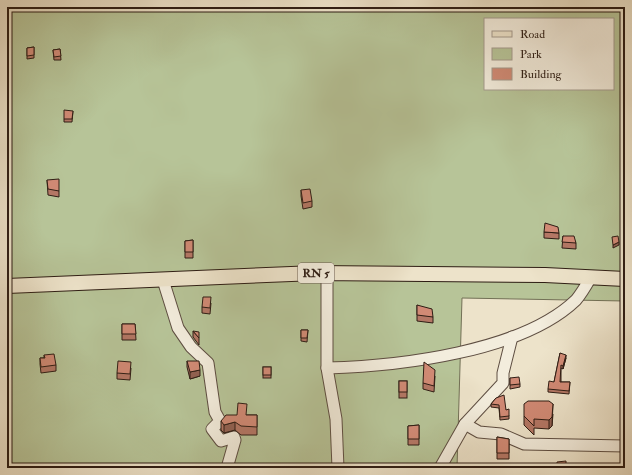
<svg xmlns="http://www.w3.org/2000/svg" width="632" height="475" font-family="'IM FELL Double Pica',serif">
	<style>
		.green { fill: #b7c498; stroke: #727056; fill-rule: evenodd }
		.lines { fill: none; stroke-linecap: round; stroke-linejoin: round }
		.minor-casing { stroke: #5e4e42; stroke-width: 13 }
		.major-casing { stroke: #2e1d14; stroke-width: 16 }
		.minor { stroke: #f3eddd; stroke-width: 11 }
		.major { stroke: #ede3ca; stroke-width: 14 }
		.wall { fill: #b47765; stroke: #2e1d14 }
		.shaded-wall { fill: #926152; stroke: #2e1d14 }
		.building { fill: #d18a75; stroke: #2e1d14 }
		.labels { text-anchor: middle; stroke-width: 4; stroke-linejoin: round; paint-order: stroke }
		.shield { fill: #f3eddd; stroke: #695b50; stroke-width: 1 }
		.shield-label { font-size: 12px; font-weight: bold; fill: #2e1d14 }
	</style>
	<rect width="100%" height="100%" fill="#ede3ca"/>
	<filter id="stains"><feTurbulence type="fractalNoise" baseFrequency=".005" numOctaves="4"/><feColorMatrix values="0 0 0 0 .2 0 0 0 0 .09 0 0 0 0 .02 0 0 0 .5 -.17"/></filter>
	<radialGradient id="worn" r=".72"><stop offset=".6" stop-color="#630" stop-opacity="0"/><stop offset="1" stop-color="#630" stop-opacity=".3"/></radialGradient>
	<!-- green -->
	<path class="green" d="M 7,7 L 625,7 L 625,301 L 462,298 L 457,468 L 7,468 ZM 485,19 L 613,19 L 613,89 L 485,89 Z"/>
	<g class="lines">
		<!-- minor casing -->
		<g class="minor-casing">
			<g id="minor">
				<path d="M 327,274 L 327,368 L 336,419 L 338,468"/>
				<path d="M 163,280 L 178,328 L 191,347 L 208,363 L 215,412 L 220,421 L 212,429 L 221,441 L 234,437 L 235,440 L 227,468"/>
				<path d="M 327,368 C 399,366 522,352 576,300 C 582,293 587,284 591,277"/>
				<path d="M 465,424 L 479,432 L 501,434 L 524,444 L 625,446"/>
				<path d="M 440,468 L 465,424 L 503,383 L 503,373 L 512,337"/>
			</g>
		</g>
		<!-- major casing -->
		<g class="major-casing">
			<path id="major" d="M 7,286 L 316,273 L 545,275 L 625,279"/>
		</g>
		<!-- minor -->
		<use href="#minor" class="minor"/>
		<!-- major -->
		<use href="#major" class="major"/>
	</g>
	<!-- wall -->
	<g class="wall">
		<path d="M 34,47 L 34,58 L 27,59 L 27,48 Z"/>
		<path d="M 60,49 L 61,60 L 54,60 L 53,50 Z"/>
		<path d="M 73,111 L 72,122 L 64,122 L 64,119 Z"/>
		<path d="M 47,180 L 59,191 L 59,197 L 48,195 Z"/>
		<path d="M 301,190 L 312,201 L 312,207 L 303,209 L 301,196 Z"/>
		<path d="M 544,232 L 559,233 L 559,239 L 544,238 Z"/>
		<path d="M 563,236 L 576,243 L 576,249 L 562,248 Z"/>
		<path d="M 193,240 L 193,258 L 185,258 L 185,241 Z"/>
		<path d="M 211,303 L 210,314 L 202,313 L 202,307 Z"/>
		<path d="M 417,305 L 433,317 L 433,323 L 417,321 Z"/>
		<path d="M 122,324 L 135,324 L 136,340 L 122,340 Z"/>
		<path d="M 301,330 L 308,330 L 307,342 L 301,341 Z"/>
		<path d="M 193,331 L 199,338 L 199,345 L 193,337 Z"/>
		<path d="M 560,353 L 566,358 L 563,369 L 561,368 L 561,382 L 570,382 L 569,394 L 548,392 L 548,389 L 554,382 Z"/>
		<path d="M 44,355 L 56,365 L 56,371 L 41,373 L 40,364 L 40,358 L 44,358 Z"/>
		<path d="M 187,361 L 200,376 L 190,379 L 187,367 Z"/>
		<rect x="263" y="367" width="8" height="11"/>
		<path d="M 131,368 L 130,380 L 117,379 L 117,373 Z"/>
		<path d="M 435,376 L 434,392 L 423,389 L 423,383 Z"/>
		<path d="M 510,378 L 520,384 L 520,387 L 510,389 Z"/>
		<rect x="399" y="381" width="8" height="17"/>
		<path d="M 496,398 L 506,410 L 509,416 L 509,419 L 500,420 L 499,408 L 491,407 L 491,404 Z"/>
		<path d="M 553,414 L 552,426 L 549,429 L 534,428 L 534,435 L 524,425 L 524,416 Z"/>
		<path d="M 247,415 L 257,415 L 257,435 L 241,435 L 235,430 L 224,433 L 221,430 L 221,421 Z"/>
		<path d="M 419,425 L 419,445 L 408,445 L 408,426 Z"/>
		<path d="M 497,437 L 509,439 L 509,459 L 497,459 Z"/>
	</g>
	<!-- shaded-wall -->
	<g class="shaded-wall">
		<path d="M 619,242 L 619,245 L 613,248 L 613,245 Z"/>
		<path d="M 566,355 L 566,358 L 563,369 L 563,366 Z"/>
		<path d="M 200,370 L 200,376 L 190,379 L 190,372 Z"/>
		<path d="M 553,404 L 552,426 L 549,429 L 549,420 Z"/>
		<path d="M 235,422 L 235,430 L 224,433 L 224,425 Z"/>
	</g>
	<!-- building -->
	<g class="building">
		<path d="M 34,47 L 34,55 L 27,56 L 27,48 Z"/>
		<path d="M 60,49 L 61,56 L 54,57 L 53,50 Z"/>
		<path d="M 64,110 L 73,111 L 72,119 L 64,119 Z"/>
		<path d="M 59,179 L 59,191 L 48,189 L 47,180 Z"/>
		<path d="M 310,189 L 312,201 L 303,203 L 301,190 Z"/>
		<path d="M 545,223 L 558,227 L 559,233 L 544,232 Z"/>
		<path d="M 563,236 L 574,236 L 576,243 L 562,242 Z"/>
		<path d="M 618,236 L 619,242 L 613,245 L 612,237 Z"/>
		<path d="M 193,240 L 193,252 L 185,252 L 185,241 Z"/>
		<path d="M 203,297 L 211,297 L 210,308 L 202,307 Z"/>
		<path d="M 417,305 L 432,309 L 433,317 L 417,315 Z"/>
		<path d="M 122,324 L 135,324 L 136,334 L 122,334 Z"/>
		<path d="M 301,330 L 308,330 L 307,338 L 301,338 Z"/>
		<path d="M 193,331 L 199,332 L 199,338 Z"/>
		<path d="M 560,353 L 566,355 L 563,366 L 561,365 L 560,382 L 570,382 L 569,391 L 548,389 L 549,381 L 554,382 Z"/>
		<path d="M 54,354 L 56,365 L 41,367 L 40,358 L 45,358 L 44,355 Z"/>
		<path d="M 118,361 L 131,362 L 130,374 L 117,373 Z"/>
		<path d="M 187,361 L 199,361 L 200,370 L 190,372 Z"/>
		<path d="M 424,362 L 435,370 L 434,386 L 423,383 Z"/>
		<rect x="263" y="367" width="8" height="8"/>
		<path d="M 519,377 L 520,384 L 510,385 L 510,378 Z"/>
		<rect x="399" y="381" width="8" height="11"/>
		<path d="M 504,395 L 506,410 L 509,409 L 509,416 L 500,417 L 499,405 L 491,404 L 496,398 Z"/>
		<path d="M 528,401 L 549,401 L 553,404 L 552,417 L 549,420 L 534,419 L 534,426 L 524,416 L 524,404 Z"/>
		<path d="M 238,403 L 247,404 L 246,415 L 257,415 L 257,427 L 241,426 L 235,422 L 224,425 L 221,421 L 226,415 L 237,415 Z"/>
		<path d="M 419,425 L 419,439 L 408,439 L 408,426 Z"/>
		<path d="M 497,437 L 509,439 L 509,453 L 497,453 Z"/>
		<path d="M 566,461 L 566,468 L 557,468 L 557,462 Z"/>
	</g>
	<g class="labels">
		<!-- shield labels -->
		<rect class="shield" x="298" y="263" width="36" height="20" rx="3"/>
		<g class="shield-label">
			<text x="316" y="277">RN 5</text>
		</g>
	</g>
	<!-- margin -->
	<rect width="632" height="475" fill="none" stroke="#ede3ca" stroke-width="24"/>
	<rect x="8" y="8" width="616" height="459" fill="none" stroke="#2e1d14" stroke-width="2"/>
	<rect x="12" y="12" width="608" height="451" fill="none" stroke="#2e1d14"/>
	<!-- legend -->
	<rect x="484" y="18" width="130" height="72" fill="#f3eddd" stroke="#a49a8d"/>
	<rect x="492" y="31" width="20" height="6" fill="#ede3ca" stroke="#a49a8d"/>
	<text x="520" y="38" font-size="12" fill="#2e1d14">Road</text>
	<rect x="492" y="48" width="20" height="12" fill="#b7c498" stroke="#a49a8d"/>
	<text x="520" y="58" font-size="12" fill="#2e1d14">Park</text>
	<rect x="492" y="68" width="20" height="12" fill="#d18a75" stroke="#a49a8d"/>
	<text x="520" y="78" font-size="12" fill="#2e1d14">Building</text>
	<rect width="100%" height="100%" filter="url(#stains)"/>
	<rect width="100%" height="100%" fill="url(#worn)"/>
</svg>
